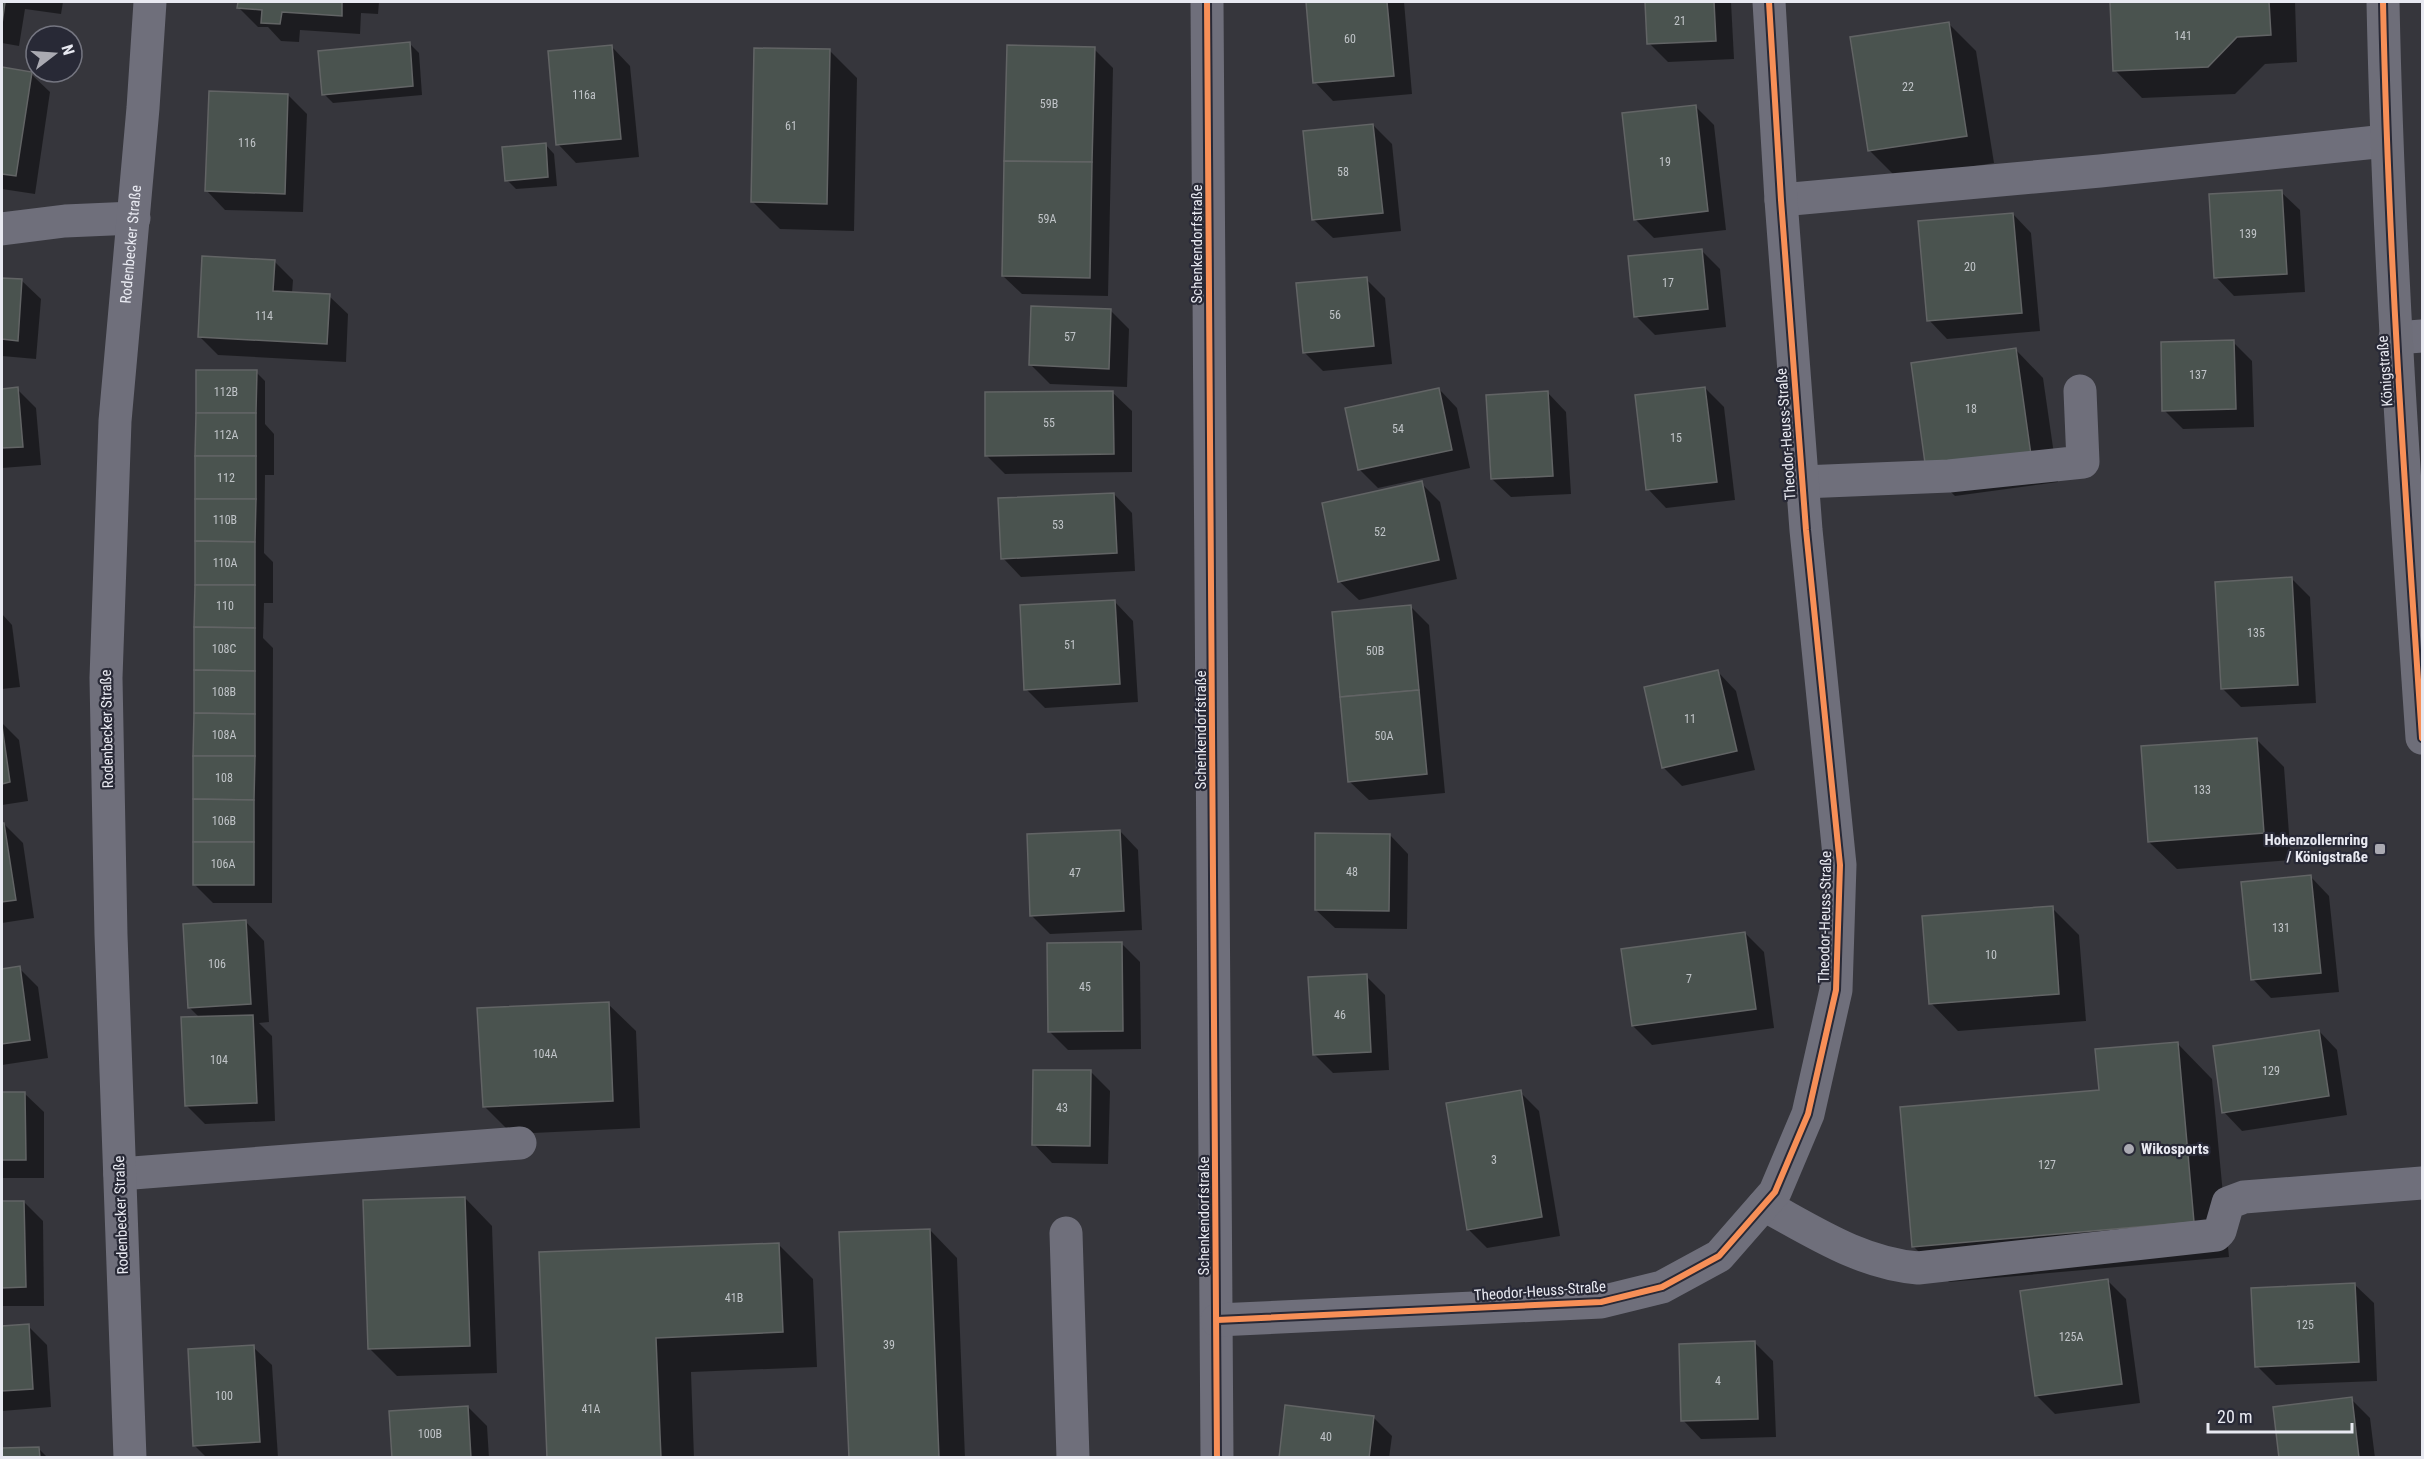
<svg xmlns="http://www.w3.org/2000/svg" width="2424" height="1459" font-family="'Roboto Condensed',sans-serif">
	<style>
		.shadow { fill: #0007 }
		.building { fill: #4a534f; stroke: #626465; stroke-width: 1.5 }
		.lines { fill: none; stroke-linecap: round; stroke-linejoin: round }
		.minor { stroke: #6f6f7b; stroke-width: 33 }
		.major { stroke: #6e6e79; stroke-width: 33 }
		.cycleway-casing { stroke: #282936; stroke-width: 10 }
		.cycleway { stroke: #f78f57; stroke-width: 6 }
		.poi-dot { fill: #aaaab2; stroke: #282936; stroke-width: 2 }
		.labels { text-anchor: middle; stroke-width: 4.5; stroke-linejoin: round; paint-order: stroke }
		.number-label { font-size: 12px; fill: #c0c4c8 }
		.street-label { font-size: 15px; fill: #e8e9f1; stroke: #282936 }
		.poi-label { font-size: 15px; font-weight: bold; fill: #e8e9f1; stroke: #282936; text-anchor: end }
	</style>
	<rect width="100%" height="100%" fill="#36363c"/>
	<!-- shadow -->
	<g class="shadow">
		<path d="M 2,2 L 63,2 L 61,14 L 25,9 L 19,46 L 2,43 Z"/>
		<path d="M 239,2 L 379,2 L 378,14 L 361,13 L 360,34 L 300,30 L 299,42 L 281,41 L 268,27 L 258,27 L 239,8 Z"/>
		<path d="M 1308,2 L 1404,2 L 1412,94 L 1333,101 L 1315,82 Z"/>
		<path d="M 1647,2 L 1731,2 L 1734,59 L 1668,62 L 1649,43 Z"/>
		<path d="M 2112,2 L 2295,2 L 2297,62 L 2265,64 L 2235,94 L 2142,98 L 2115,70 Z"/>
		<path d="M 1948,23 L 1976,51 L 1994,163 L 1897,178 L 1869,150 Z"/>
		<path d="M 410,44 L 419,53 L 422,95 L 333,103 L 324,94 Z"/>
		<path d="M 612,47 L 630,66 L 639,157 L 576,163 L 558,144 Z"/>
		<path d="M 1094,49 L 1113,68 L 1108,296 L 1022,294 L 1003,276 Z"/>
		<path d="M 830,51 L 857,78 L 854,231 L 780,229 L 753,202 Z"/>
		<path d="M 2,69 L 31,74 L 50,92 L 35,194 L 2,189 Z"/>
		<path d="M 288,95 L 307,114 L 303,212 L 225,210 L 207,191 Z"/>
		<path d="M 1696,107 L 1714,125 L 1726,230 L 1654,238 L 1635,219 Z"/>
		<path d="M 1373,125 L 1392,144 L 1401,231 L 1333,238 L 1314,220 Z"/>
		<path d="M 545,144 L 554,154 L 557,186 L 516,189 L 507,180 Z"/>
		<path d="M 2281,192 L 2300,210 L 2305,292 L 2234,296 L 2216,277 Z"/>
		<path d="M 2013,214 L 2031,233 L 2040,331 L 1947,339 L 1929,320 Z"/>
		<path d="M 1701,250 L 1720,269 L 1726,327 L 1655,335 L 1636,316 Z"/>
		<path d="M 274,261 L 293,280 L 292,293 L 329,296 L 348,314 L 346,362 L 218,355 L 199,336 Z"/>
		<path d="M 2,279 L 22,281 L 41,299 L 36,359 L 2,356 Z"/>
		<path d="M 1366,279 L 1385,298 L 1392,364 L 1323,371 L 1304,352 Z"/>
		<path d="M 1110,310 L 1129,329 L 1127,387 L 1050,384 L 1031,365 Z"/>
		<path d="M 2233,342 L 2252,361 L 2254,427 L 2183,429 L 2164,410 Z"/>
		<path d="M 2016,350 L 2043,378 L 2058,482 L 1955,496 L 1927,469 Z"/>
		<path d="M 256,372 L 265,381 L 265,424 L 274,434 L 274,475 L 265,475 L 264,553 L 273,562 L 273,603 L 264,603 L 263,638 L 273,648 L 272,903 L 213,903 L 194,884 Z"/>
		<path d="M 1705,388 L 1724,407 L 1735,500 L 1666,508 L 1648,489 Z"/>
		<path d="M 17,389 L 36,408 L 41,465 L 2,468 L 2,390 Z"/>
		<path d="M 1439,389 L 1457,408 L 1470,468 L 1378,488 L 1359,469 Z"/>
		<path d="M 1113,393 L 1132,411 L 1132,472 L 1005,474 L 986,455 Z"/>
		<path d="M 1548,393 L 1566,412 L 1571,494 L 1511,497 L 1492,479 Z"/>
		<path d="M 1421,483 L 1440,502 L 1457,579 L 1359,600 L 1340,582 Z"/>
		<path d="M 1114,494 L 1132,513 L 1135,571 L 1021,577 L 1003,558 Z"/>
		<path d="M 2291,578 L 2310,597 L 2316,703 L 2241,707 L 2222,688 Z"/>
		<path d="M 1115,602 L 1133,621 L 1138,702 L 1045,708 L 1026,689 Z"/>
		<path d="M 1410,606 L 1429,625 L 1445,793 L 1369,800 L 1350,782 Z"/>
		<path d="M 2,614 L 12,625 L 20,687 L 2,689 Z"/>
		<path d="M 1718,672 L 1736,691 L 1755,770 L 1682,786 L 1663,767 Z"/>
		<path d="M 2,723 L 19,740 L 28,801 L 2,805 Z"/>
		<path d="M 2256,739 L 2284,767 L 2291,860 L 2177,869 L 2149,842 Z"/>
		<path d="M 4,824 L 23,843 L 34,918 L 2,923 L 2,825 Z"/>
		<path d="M 1120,831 L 1138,850 L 1142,930 L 1050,934 L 1031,915 Z"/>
		<path d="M 1390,835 L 1408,854 L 1407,929 L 1335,928 L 1316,910 Z"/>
		<path d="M 2311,877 L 2329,896 L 2339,992 L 2271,998 L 2253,979 Z"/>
		<path d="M 2052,908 L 2079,935 L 2086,1021 L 1958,1031 L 1931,1003 Z"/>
		<path d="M 246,922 L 264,941 L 269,1022 L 259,1023 L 272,1036 L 275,1121 L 205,1124 L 186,1105 L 200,1018 L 189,1007 Z"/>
		<path d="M 1745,933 L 1764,952 L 1774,1028 L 1652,1045 L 1633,1026 Z"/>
		<path d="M 1121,943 L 1140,962 L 1141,1049 L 1068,1050 L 1049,1031 Z"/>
		<path d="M 19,968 L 38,987 L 48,1058 L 2,1065 L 2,970 Z"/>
		<path d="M 1366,976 L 1385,995 L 1389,1070 L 1333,1073 L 1314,1054 Z"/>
		<path d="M 608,1004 L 636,1031 L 640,1128 L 512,1134 L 484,1106 Z"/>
		<path d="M 2319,1031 L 2337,1050 L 2347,1115 L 2242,1131 L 2224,1112 Z"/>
		<path d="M 2177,1043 L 2212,1079 L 2229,1257 L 1949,1282 L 1914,1247 L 2100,1091 Z"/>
		<path d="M 1091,1072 L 1110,1091 L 1108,1164 L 1052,1163 L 1034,1144 Z"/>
		<path d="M 1520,1092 L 1539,1111 L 1560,1236 L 1487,1248 L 1468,1229 Z"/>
		<path d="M 2,1094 L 25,1094 L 44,1112 L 44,1178 L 2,1178 Z"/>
		<path d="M 465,1198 L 492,1226 L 497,1373 L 397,1376 L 369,1348 Z"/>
		<path d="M 24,1202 L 43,1221 L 44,1306 L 2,1306 L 2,1203 Z"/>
		<path d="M 930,1230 L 957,1258 L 965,1458 L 850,1458 Z"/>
		<path d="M 778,1244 L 813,1279 L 817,1367 L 691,1372 L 694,1458 L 548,1458 L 540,1254 Z"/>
		<path d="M 2107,1280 L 2126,1299 L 2140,1403 L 2055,1414 L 2036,1395 Z"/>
		<path d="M 2355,1285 L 2374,1303 L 2377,1381 L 2276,1385 L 2257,1366 Z"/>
		<path d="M 28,1326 L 47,1345 L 51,1407 L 2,1411 L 2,1328 Z"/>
		<path d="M 1754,1342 L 1773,1361 L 1776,1437 L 1701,1439 L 1683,1420 Z"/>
		<path d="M 253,1347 L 272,1365 L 278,1458 L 207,1458 L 195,1446 Z"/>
		<path d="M 2351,1399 L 2370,1418 L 2375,1458 L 2280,1458 Z"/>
		<path d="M 468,1407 L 487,1426 L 489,1458 L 393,1458 Z"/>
		<path d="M 1373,1417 L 1392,1436 L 1389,1458 L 1280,1458 Z"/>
		<path d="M 39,1449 L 48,1458 L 2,1458 L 2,1450 Z"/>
	</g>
	<!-- building -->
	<g class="building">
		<path d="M 2,2 L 5,2 L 2,24 Z"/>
		<path d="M 238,2 L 342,2 L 342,16 L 282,12 L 280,24 L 261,23 L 262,10 L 237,8 Z"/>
		<path d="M 1306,2 L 1387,2 L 1394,76 L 1313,83 Z"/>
		<path d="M 1645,2 L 1714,2 L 1716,41 L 1647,44 Z"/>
		<path d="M 2110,2 L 2269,2 L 2271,35 L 2237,37 L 2208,67 L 2113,71 Z"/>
		<path d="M 1949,22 L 1967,136 L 1868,151 L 1850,37 Z"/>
		<path d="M 410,42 L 413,86 L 322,95 L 318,51 Z"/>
		<path d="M 612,45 L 621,139 L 556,145 L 548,51 Z"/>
		<path d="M 1007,45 L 1095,47 L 1092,162 L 1004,161 Z"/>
		<path d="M 754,48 L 830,49 L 827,204 L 751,202 Z"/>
		<path d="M 2,67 L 32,72 L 16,176 L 2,174 Z"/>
		<path d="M 209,91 L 288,94 L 285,194 L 205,191 Z"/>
		<path d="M 1696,105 L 1708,211 L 1634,220 L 1622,113 Z"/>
		<path d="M 1373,124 L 1383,213 L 1312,220 L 1303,131 Z"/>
		<path d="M 546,143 L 548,177 L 505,181 L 502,147 Z"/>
		<path d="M 1004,161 L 1092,162 L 1090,278 L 1002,276 Z"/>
		<path d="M 2282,190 L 2287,274 L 2214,278 L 2209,194 Z"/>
		<path d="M 2013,213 L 2022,313 L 1927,321 L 1918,221 Z"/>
		<path d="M 1702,249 L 1708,309 L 1634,317 L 1628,256 Z"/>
		<path d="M 202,256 L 275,260 L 273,291 L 330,294 L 327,344 L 198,337 Z"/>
		<path d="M 1367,277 L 1374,346 L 1303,353 L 1296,283 Z"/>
		<path d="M 2,278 L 22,279 L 18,341 L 2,339 Z"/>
		<path d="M 1031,306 L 1111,309 L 1109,369 L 1029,365 Z"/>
		<path d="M 2234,340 L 2236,409 L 2162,411 L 2161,342 Z"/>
		<path d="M 2016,348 L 2031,455 L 1926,470 L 1911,363 Z"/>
		<path d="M 196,370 L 257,370 L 256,413 L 196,413 Z"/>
		<path d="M 18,387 L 23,447 L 2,448 L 2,389 Z"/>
		<path d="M 1705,387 L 1717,482 L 1646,490 L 1635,395 Z"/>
		<path d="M 1439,388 L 1452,450 L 1358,470 L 1345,408 Z"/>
		<path d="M 1113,391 L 1114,454 L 985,456 L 985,392 Z"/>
		<path d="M 1548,391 L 1553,476 L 1491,479 L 1486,395 Z"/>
		<path d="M 196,413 L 256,413 L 256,456 L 195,456 Z"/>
		<rect x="195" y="456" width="61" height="43"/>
		<path d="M 1422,481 L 1439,560 L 1338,582 L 1322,503 Z"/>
		<path d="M 1114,493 L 1117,553 L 1001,559 L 998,498 Z"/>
		<path d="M 195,499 L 256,499 L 255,542 L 195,541 Z"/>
		<path d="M 195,541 L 255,542 L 255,585 L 195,585 Z"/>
		<path d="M 2292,577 L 2298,685 L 2221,689 L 2215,582 Z"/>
		<path d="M 195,585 L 255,585 L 255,628 L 194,627 Z"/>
		<path d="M 1115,600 L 1120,684 L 1024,690 L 1020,605 Z"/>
		<path d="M 1411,605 L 1419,690 L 1340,697 L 1332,612 Z"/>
		<path d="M 194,627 L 255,628 L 255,671 L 194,670 Z"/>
		<path d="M 194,670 L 255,671 L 255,714 L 194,713 Z"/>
		<path d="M 1718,670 L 1737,751 L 1662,768 L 1644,687 Z"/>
		<path d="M 1419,690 L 1427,774 L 1348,782 L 1340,697 Z"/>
		<path d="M 194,713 L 255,714 L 255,756 L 193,756 Z"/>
		<path d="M 2,726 L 10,782 L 2,784 Z"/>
		<path d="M 2257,738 L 2264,833 L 2148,842 L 2141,746 Z"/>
		<path d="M 193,756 L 255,756 L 254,800 L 193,799 Z"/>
		<path d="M 193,799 L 254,800 L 254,842 L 193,842 Z"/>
		<path d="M 2,823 L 4,823 L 16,900 L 2,902 Z"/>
		<path d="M 1120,830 L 1124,911 L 1030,916 L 1027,834 Z"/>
		<path d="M 1315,833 L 1390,834 L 1389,911 L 1315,910 Z"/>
		<rect x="193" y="842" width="61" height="43"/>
		<path d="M 2311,875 L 2321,973 L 2251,980 L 2241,882 Z"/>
		<path d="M 2053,906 L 2059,994 L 1929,1004 L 1922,916 Z"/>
		<path d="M 246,920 L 251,1004 L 188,1008 L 183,924 Z"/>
		<path d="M 1745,932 L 1756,1009 L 1632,1026 L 1621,949 Z"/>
		<path d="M 1122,942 L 1123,1031 L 1048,1032 L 1047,943 Z"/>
		<path d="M 20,966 L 30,1040 L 2,1044 L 2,969 Z"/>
		<path d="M 1367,974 L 1371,1052 L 1313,1055 L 1308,977 Z"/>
		<path d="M 609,1002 L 613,1101 L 483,1107 L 477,1008 Z"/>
		<path d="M 253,1015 L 257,1103 L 185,1106 L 181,1017 Z"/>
		<path d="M 2319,1030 L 2329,1096 L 2222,1113 L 2213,1046 Z"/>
		<path d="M 2178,1042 L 2194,1222 L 1912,1247 L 1900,1107 L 2099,1090 L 2095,1049 Z"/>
		<path d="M 1033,1070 L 1091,1070 L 1090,1146 L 1032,1145 Z"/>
		<path d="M 1521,1090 L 1542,1217 L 1467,1230 L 1446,1103 Z"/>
		<path d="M 2,1092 L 25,1092 L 26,1160 L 2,1160 Z"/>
		<path d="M 465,1197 L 470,1346 L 368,1349 L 363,1200 Z"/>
		<path d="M 2,1201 L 24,1201 L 26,1287 L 2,1288 Z"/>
		<path d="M 930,1229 L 939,1458 L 849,1458 L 839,1232 Z"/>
		<path d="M 779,1243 L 783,1332 L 656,1338 L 661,1458 L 547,1458 L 539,1252 Z"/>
		<path d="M 2108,1279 L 2122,1384 L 2035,1396 L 2020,1291 Z"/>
		<path d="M 2355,1283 L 2359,1362 L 2255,1367 L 2251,1288 Z"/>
		<path d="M 29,1324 L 33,1389 L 2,1391 L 2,1326 Z"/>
		<path d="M 1755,1341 L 1758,1419 L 1681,1421 L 1679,1344 Z"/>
		<path d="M 254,1345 L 260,1442 L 193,1446 L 188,1349 Z"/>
		<path d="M 2352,1397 L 2359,1458 L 2279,1458 L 2273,1407 Z"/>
		<path d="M 1285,1405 L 1374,1416 L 1369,1458 L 1279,1458 Z"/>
		<path d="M 468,1406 L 471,1458 L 392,1458 L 389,1411 Z"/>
		<path d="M 39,1447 L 40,1458 L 2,1458 L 2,1448 Z"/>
	</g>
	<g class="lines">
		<!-- minor -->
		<g class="minor">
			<path d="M 1207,2 L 1217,1458"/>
			<path d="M 1781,200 L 2100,171 L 2386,141"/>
			<path d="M 2,229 L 65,221 L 134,218"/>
			<path d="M 2395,338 L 2422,336"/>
			<path d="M 1802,482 L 1949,476 L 2083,462 L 2080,391"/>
			<path d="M 120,1174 L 520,1143"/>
			<path d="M 1764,1205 C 1814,1232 1860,1263 1918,1268 L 2216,1235 L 2220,1231 L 2228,1203 L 2244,1197 L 2422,1183"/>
			<path d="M 1066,1233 L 1073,1458"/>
			<path d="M 1217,1320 L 1601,1302 L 1662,1287 L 1719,1256 L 1775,1192 L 1808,1114 L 1836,990 L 1840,865 L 1806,530 L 1781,200 L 1769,2"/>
			<path id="s1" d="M 130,1458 L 111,935 L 106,678 L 115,421 L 143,108 L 150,2"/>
		</g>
		<!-- major -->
		<path class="major" d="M 2383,2 C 2388,247 2405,492 2422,738"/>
		<!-- cycleway casing -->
		<g class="cycleway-casing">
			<g id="cycleway">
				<path d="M 1207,2 L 1217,1458"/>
				<path d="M 2383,2 C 2388,247 2405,492 2422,738"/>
				<path d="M 1217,1320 L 1601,1302 L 1662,1287 L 1719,1256 L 1775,1192 L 1808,1114 L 1836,990 L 1840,865 L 1806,530 L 1781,200 L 1769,2"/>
			</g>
		</g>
		<!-- cycleway -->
		<use href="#cycleway" class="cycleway"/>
	</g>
	<!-- markers -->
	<g class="poi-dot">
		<rect x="2374" y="843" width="12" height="12" rx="3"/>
		<circle cx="2129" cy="1149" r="6"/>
	</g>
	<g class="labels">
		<!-- number labels -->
		<g class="number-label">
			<text x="1680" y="25">21</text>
			<text x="2183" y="40">141</text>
			<text x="1350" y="43">60</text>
			<text x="1908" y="91">22</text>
			<text x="584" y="99">116a</text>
			<text x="1049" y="108">59B</text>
			<text x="791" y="130">61</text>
			<text x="247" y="147">116</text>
			<text x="1665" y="166">19</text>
			<text x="1343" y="176">58</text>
			<text x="1047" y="223">59A</text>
			<text x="2248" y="238">139</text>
			<text x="1970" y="271">20</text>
			<text x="1668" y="287">17</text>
			<text x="1335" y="319">56</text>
			<text x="264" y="320">114</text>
			<text x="1070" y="341">57</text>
			<text x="2198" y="379">137</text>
			<text x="226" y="396">112B</text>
			<text x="1971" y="413">18</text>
			<text x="1049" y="427">55</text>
			<text x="1398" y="433">54</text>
			<text x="226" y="439">112A</text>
			<text x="1676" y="442">15</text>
			<text x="226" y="482">112</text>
			<text x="225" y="524">110B</text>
			<text x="1058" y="529">53</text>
			<text x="1380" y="536">52</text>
			<text x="225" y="567">110A</text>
			<text x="225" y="610">110</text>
			<text x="2256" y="637">135</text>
			<text x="1070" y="649">51</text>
			<text x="224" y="653">108C</text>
			<text x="1375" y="655">50B</text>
			<text x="224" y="696">108B</text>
			<text x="1690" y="723">11</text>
			<text x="224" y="739">108A</text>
			<text x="1384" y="740">50A</text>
			<text x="224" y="782">108</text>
			<text x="2202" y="794">133</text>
			<text x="224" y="825">106B</text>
			<text x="223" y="868">106A</text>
			<text x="1352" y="876">48</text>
			<text x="1075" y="877">47</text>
			<text x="2281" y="932">131</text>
			<text x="1991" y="959">10</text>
			<text x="217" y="968">106</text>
			<text x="1689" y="983">7</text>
			<text x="1085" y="991">45</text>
			<text x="1340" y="1019">46</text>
			<text x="545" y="1058">104A</text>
			<text x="219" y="1064">104</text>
			<text x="2271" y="1075">129</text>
			<text x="1062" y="1112">43</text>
			<text x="1494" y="1164">3</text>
			<text x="2047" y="1169">127</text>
			<text x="734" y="1302">41B</text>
			<text x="2305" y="1329">125</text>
			<text x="2071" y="1341">125A</text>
			<text x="889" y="1349">39</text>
			<text x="1718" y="1385">4</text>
			<text x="224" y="1400">100</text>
			<text x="591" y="1413">41A</text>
			<text x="430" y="1438">100B</text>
			<text x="1326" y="1441">40</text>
		</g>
		<!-- street labels -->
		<g class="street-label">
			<text dy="5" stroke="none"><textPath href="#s1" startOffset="1215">Rodenbecker Straße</textPath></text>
			<text transform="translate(1197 244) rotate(-90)" y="5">Schenkendorfstraße</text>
			<text transform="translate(2385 371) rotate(-94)" y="5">Königstraße</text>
			<text transform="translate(1786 434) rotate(-94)" y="5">Theodor-Heuss-Straße</text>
			<text transform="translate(107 729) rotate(-91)" y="5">Rodenbecker Straße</text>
			<text transform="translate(1201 730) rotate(-90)" y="5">Schenkendorfstraße</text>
			<text transform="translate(1825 917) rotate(-89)" y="5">Theodor-Heuss-Straße</text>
			<text transform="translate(121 1215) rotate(-92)" y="5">Rodenbecker Straße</text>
			<text transform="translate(1204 1216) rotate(-90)" y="5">Schenkendorfstraße</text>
			<text transform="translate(1540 1291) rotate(-4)" y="5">Theodor-Heuss-Straße</text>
		</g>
		<!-- poi labels -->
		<g class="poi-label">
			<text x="2368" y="845">Hohenzollernring<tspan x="2368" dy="17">/ Königstraße</tspan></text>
			<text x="2141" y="1154" text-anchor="start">Wikosports</text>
		</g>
	</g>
	<!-- border -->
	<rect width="2424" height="1459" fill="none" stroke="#e8e9f1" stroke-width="6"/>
	<!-- north arrow -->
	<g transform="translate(54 54) rotate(73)"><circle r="28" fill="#282936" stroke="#757681" stroke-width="1.5"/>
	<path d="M0-4.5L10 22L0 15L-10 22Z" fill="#aaaab2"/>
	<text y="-9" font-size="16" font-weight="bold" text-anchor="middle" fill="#e8e9f1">N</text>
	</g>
	<!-- scale -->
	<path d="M2208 1423v9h144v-9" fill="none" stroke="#e8e9f1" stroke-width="3"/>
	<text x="2217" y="1423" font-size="18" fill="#e8e9f1" stroke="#282936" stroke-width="4.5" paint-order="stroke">20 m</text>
</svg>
